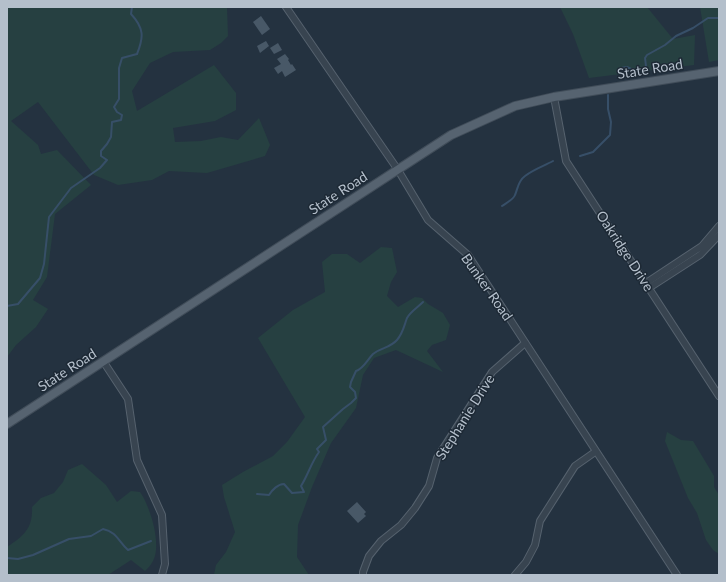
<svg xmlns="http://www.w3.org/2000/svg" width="726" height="582" font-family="Lato,sans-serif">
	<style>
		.green { fill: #264041 }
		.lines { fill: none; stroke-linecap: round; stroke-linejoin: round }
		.stream { stroke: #374f68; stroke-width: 2 }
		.building { fill: #485867 }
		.minor-casing { stroke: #56626e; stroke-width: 8 }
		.major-casing { stroke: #414d59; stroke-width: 10 }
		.minor { stroke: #384450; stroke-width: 6 }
		.major { stroke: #566370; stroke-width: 8 }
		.labels { text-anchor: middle; stroke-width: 3; stroke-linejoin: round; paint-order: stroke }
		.street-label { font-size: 14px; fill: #b4bfcb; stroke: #1d2935 }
	</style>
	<rect width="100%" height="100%" fill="#243240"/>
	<!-- green -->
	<g class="green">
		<path d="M 7,7 L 227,7 L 228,36 L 221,43 L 210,50 L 173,52 L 150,63 L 132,91 L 137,111 L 214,65 L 236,93 L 236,110 L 215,121 L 173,128 L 175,142 L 201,141 L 221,137 L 238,140 L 259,118 L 270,145 L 265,156 L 207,173 L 169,171 L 152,180 L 118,185 L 94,175 L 38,102 L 11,121 L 38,145 L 41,154 L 57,150 L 91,185 L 55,214 L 47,277 L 33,300 L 48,309 L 36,327 L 16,345 L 7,357 Z"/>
		<path d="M 560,7 L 647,7 L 673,39 L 695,35 L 694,65 L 589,78 L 573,34 Z"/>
		<path d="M 700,7 L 719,7 L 719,60 L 709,62 Z"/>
		<path d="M 381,247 L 392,248 L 397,272 L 391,282 L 387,296 L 398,307 L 415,297 L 422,298 L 428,304 L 443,313 L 450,325 L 446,340 L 432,345 L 427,351 L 443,372 L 396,350 L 374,358 L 363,375 L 356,408 L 331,443 L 312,487 L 298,525 L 297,557 L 309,575 L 214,575 L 216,565 L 226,552 L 235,532 L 224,497 L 222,485 L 243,472 L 273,456 L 287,442 L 305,417 L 258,338 L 293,310 L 325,292 L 322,262 L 332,254 L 347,254 L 360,263 Z"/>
		<path d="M 667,432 L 681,440 L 693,441 L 714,476 L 714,487 L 719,495 L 719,554 L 713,550 L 706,540 L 697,513 L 688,498 L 665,441 Z"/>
		<path d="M 82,464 L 106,485 L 117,502 L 131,491 L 140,492 C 150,506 162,544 153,561 C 151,565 148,568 145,571 L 131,560 L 108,575 L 7,575 L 7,547 C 24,536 33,528 32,507 L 41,498 L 54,493 L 63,482 L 68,470 Z"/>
	</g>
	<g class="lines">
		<!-- stream -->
		<g class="stream">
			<path d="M 619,71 L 621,68 L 627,67 L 633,70 L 642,69 L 646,66 L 645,58 L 647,55 L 665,45 L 676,36 L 693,28 L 708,18 L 719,18"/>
			<path d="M 580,156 L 593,152 L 610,135 L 611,122 L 608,109 L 608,95"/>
			<path d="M 502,206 C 506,203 513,200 515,195 C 518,188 518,181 525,176 C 534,169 544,166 553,161"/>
			<path d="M 7,306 L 18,304 L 40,278 L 44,264 L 49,217 L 71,188 L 100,168 L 107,160 L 101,156 L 101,151 L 107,144 L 111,137 L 112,122 L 121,120 L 122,115 L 117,112 L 114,107 L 119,99 L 119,68 L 122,58 L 137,54 C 144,37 144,28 131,14 L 132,7"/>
			<path d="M 257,494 L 269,495 C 272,490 278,484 284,484 L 292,493 L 304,492 L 301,486 C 308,475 311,463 319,452 L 317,449 L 326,440 L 323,427 L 343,409 L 351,403 L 356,398 L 355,392 L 350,387 L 351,382 L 356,371 C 364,368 367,360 373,354 C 380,348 390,348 397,340 C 403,333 404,326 407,318 C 410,312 418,307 423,302"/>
			<path d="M 7,558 L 18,559 L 33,555 L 69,539 L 91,536 L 103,529 C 117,532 118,541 128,550 L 151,541"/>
		</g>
	</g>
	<!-- building -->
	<g class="building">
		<path d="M 261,16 L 270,29 L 262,35 L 253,22 Z"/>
		<path d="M 266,41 L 269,46 L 260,53 L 257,46 Z"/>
		<path d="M 278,43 L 282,50 L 274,54 L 270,48 Z"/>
		<path d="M 285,54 L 289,59 L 288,60 L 291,65 L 292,64 L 296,70 L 285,77 L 282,71 L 278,74 L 274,68 L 281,64 L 277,59 Z"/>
		<path d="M 357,502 L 366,512 L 364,514 L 366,516 L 358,523 L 347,511 Z"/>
	</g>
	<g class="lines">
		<!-- minor casing -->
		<g class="minor-casing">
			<g id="minor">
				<path d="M 286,7 L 398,170 L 428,220 L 468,255 L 677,575"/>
				<path d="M 554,97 L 566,161 L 719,396"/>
				<path d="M 646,283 L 702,246 L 719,226"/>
				<path d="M 649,288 L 700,255 L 719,235"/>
				<path d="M 103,361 L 128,399 L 137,460 L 162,515 L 165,564 L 162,575"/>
				<path d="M 363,575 L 363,572 L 369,556 L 381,541 L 401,525 L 415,508 L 429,486 L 437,458 L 492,372 L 525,343"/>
				<path d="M 515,575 L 526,562 L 535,545 L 540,521 L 575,466 L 595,452"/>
			</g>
		</g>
		<!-- major casing -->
		<g class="major-casing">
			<path id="major" d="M 7,424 L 451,135 L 515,106 L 554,97 L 719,71"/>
		</g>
		<!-- minor -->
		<use href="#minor" class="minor"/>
		<!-- major -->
		<use href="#major" class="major"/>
	</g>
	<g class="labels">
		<!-- street labels -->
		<g class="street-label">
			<text transform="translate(650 69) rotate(-9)" y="5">State Road</text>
			<text transform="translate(338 193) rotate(-33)" y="5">State Road</text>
			<text transform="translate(625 251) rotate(57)" y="5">Oakridge Drive</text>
			<text transform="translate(487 287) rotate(55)" y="5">Bunker Road</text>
			<text transform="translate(67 370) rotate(-33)" y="5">State Road</text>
			<text transform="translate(465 417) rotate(-58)" y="5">Stephanie Drive</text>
		</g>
	</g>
	<!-- border -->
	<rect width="726" height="582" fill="none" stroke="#b4bfcb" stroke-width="16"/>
</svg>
